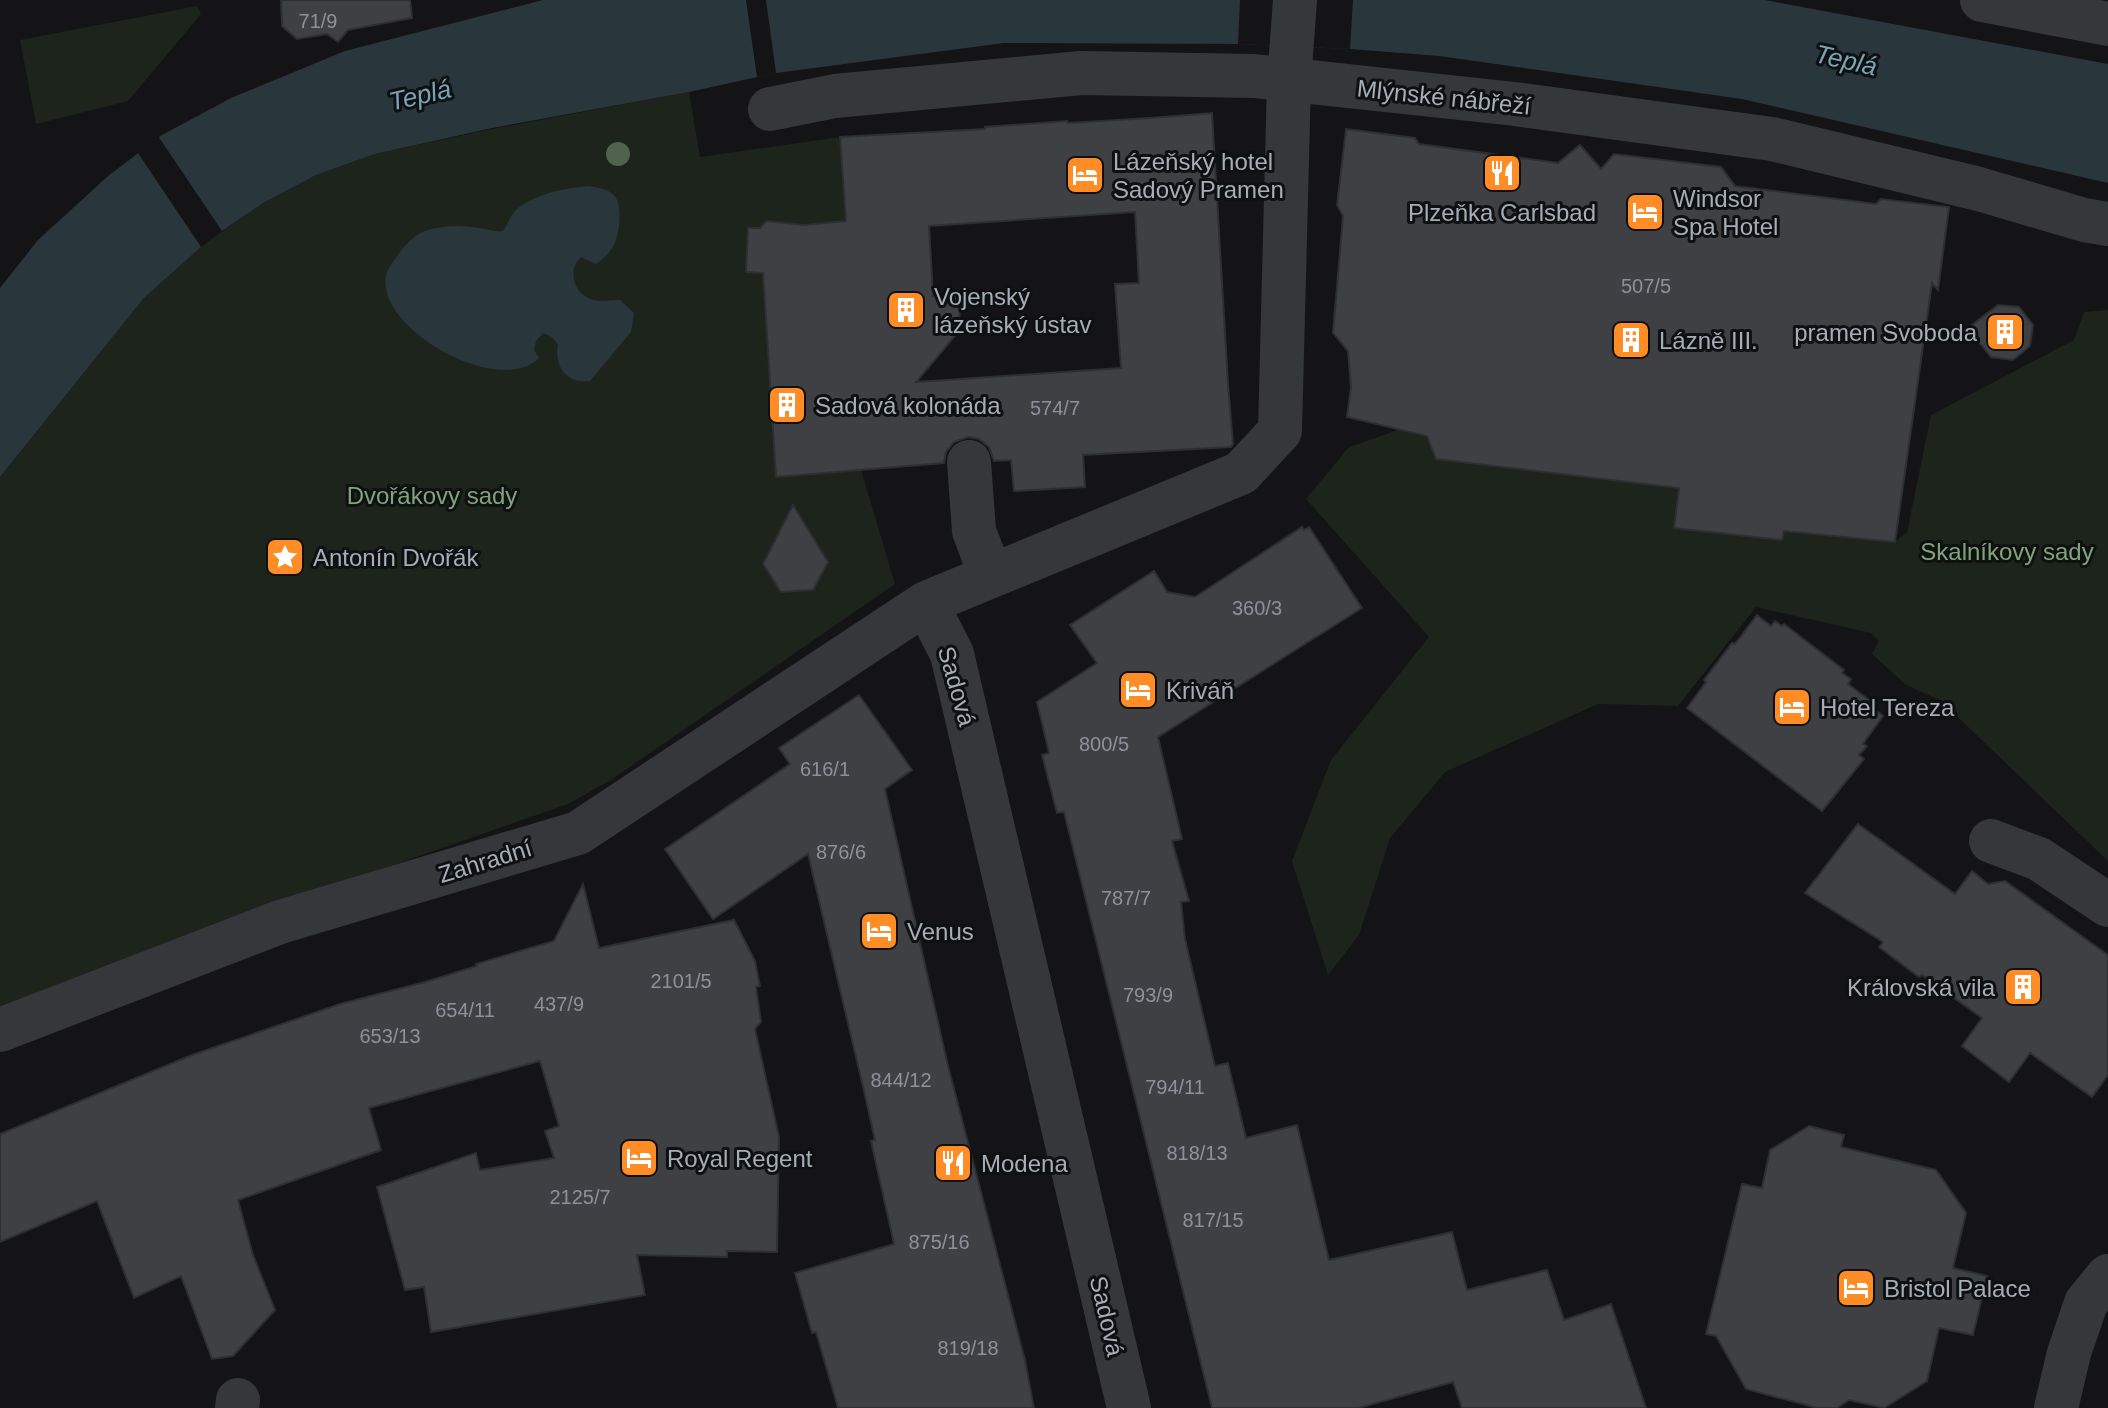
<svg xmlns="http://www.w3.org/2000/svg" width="2108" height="1408" viewBox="0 0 2108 1408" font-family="Helvetica,sans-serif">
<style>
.green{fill:#1c241c}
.water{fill:#29363b}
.pier{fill:#141416}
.building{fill:#3e4043;stroke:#2e2f32;stroke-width:2;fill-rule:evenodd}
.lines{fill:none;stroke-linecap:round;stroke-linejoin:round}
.minor{stroke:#35373b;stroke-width:44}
.tree{fill:#4f634d}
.labels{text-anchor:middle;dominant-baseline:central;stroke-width:6;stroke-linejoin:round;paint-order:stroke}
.number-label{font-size:20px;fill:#8b929a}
.street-label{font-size:24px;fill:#a5aeb7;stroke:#0f1011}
.poi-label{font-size:24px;fill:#a5aeb7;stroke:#0f1011;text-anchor:start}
.park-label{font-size:24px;fill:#80a47a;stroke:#0f1011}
.water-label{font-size:26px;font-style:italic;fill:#79a4b5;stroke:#0f1011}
</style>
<rect width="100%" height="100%" fill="#141416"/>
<path class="green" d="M 197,6 L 201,14 L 128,101 L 36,124 L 20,40 Z
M 689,92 L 700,157 L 840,137 L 861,470 L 895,584 L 611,780 L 568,804 L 305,896 L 0,1010 L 0,477 L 144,298 L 201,247 L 262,203 L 316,175 L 375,154 L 492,129 Z
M 2108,310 L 2108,861 L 1940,700 L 1906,685 L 1872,654 L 1879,641 L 1871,633 L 1756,607 L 1678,706 L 1598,704 L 1445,772 L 1390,838 L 1359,935 L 1328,975 L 1292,861 L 1331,760 L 1429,637 L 1306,499 L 1349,447 L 1421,422 L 1437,459 L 1679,488 L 1674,528 L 1784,531 L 1895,542 L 1907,532 L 1931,415 L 2074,340 L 2084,312 Z"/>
<path class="water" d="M 543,0 L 1765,0 L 2108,64 L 2108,183 L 1742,99 L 1439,56 L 1350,49 L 1238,44 L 1004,43 L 776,73 L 689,92 L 492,128 L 375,154 L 316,175 L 263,203 L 222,231 L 201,247 L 144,298 L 0,477 L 0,288 L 38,240 L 108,176 L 162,135 L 231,98 L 345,51 Z
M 588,186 C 618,190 621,198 619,226 C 617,243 610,255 596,264 L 581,257 C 567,270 573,294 593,300 C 601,302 611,300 620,300 L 634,313 L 631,332 L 590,381 C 566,384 554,366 558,344 L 552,337 L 543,333 L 536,341 L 534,350 L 539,358 C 500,398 376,329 386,276 C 388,268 393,261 398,255 C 404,246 414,235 425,231 C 442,225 462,225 479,228 C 488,229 494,232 503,231 C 508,224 510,216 516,210 C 533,194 566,188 588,186 Z"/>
<path class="pier" d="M 746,0 L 766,0 L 776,73 L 757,77 Z
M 1240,0 L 1353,0 L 1350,49 L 1238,44 Z
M 158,136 L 222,231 L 201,247 L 136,150 Z"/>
<path class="building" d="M 281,0 L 410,0 L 412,18 L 348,30 L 338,42 L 327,34 L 297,39 L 282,26 Z
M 1212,113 L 1228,384 L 1233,444 L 1231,447 L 1083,455 L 1085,487 L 1014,491 L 1011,460 L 994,461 L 989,447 L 979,439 L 968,437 L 954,442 L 946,452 L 944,463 L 776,477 L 763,273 L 746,272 L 748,228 L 760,228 L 766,221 L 804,225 L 846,221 L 840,137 L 985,129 L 985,127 L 1067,121 L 1068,123 L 1150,118 ZM 1135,212 L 1139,283 L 1115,284 L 1121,368 L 916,382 L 960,330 L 959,294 L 933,296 L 929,226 Z
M 1346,129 L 1415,138 L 1419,144 L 1558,163 L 1580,145 L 1601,169 L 1614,154 L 1721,167 L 1735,186 L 1876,204 L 1881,199 L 1949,207 L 1938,290 L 1932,283 L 1895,542 L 1784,531 L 1782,540 L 1674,528 L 1679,488 L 1436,459 L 1427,436 L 1347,417 L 1351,387 L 1348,351 L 1333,333 L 1343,216 L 1337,205 Z
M 1998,305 L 2019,307 L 2033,325 L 2030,346 L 2013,360 L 1991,357 L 1968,328 Z
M 793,505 L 828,562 L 813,590 L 781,592 L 763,564 Z
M 1302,527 L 1304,530 L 1309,527 L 1362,608 L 1158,737 L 1182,839 L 1172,841 L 1189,901 L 1181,902 L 1185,939 L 1215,1066 L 1228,1063 L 1246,1138 L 1297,1125 L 1329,1260 L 1452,1232 L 1467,1290 L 1547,1270 L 1564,1320 L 1611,1304 L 1646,1408 L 1462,1408 L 1453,1382 L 1358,1408 L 1212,1408 L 1064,812 L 1057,813 L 1042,755 L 1049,753 L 1037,702 L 1097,663 L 1070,625 L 1154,571 L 1167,592 L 1195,597 Z
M 1757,615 L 1771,626 L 1775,621 L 1782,626 L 1784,624 L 1844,670 L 1842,673 L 1851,679 L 1848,684 L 1873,703 L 1871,706 L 1883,716 L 1863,744 L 1867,746 L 1859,755 L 1864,759 L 1822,811 L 1687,708 L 1706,682 L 1704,680 L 1732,643 L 1735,644 Z
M 859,695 L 912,770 L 885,789 L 948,1066 L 1025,1360 L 1034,1408 L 838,1408 L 816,1332 L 812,1333 L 795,1273 L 894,1244 L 871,1141 L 875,1140 L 864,1091 L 808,854 L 713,919 L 665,849 L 790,764 L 779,748 Z
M 1858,824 L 1955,894 L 1972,871 L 1988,884 L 2005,881 L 2108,955 L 2108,1075 L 2092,1097 L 2030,1053 L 2009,1082 L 1962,1046 L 1982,1018 L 1922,975 L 1919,977 L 1879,947 L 1883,942 L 1805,893 Z
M 583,884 L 599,948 L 734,920 L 755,961 L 760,986 L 756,987 L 761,1022 L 755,1029 L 779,1137 L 777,1252 L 727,1251 L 727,1257 L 637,1255 L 645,1295 L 431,1332 L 424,1287 L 405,1290 L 377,1187 L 476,1153 L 480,1170 L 554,1158 L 545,1131 L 559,1126 L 540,1061 L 369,1108 L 381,1150 L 238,1200 L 253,1255 L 275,1310 L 233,1356 L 212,1359 L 181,1276 L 134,1298 L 97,1201 L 0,1242 L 0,1134 L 192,1055 L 340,1004 L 425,982 L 477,966 L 476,964 L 554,941 Z
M 1809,1126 L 1844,1135 L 1841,1147 L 1936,1170 L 1966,1213 L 1953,1268 L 1987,1276 L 1973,1335 L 1939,1328 L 1927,1381 L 1884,1408 L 1849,1400 L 1837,1408 L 1817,1408 L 1746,1389 L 1716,1336 L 1706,1334 L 1742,1184 L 1762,1188 L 1770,1150 Z"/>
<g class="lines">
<path class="minor" d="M 1982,0 L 2108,24
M 770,109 L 835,96 L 1081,73 L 1254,76 L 1515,104 L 1772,139 L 1979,189 L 2084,220 L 2108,224
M 969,462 L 974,531 L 991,576
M 926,603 L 952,654 L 1129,1408
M 1991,841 L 2039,859 L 2108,905
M 0,1030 L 280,922 L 578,833 L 926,603 L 1241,473 L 1280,431 L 1289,81 L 1295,0
M 237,1408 L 238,1400
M 2056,1408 L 2069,1353 L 2086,1303 L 2108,1276"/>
</g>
<circle class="tree" cx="618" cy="154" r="12"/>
<defs>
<symbol id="restaurant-square" viewBox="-11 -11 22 22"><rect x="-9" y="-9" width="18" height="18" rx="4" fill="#ff8c24" stroke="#0f1011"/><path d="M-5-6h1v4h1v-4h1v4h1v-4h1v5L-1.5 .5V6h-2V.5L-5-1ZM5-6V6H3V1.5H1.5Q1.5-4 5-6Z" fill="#fff"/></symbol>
<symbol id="hotel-square" viewBox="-11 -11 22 22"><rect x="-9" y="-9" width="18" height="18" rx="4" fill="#ff8c24" stroke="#0f1011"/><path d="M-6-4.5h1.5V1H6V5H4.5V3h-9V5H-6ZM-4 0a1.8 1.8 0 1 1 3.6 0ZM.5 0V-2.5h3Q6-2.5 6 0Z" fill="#fff"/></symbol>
<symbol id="building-square" viewBox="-11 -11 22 22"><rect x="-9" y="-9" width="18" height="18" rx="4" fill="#ff8c24" stroke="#0f1011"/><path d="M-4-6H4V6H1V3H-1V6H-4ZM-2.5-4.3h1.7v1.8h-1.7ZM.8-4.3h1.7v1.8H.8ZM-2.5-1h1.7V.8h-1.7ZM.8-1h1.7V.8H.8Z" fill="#fff"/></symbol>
<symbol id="sight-square" viewBox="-11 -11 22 22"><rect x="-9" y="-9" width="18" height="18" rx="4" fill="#ff8c24" stroke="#0f1011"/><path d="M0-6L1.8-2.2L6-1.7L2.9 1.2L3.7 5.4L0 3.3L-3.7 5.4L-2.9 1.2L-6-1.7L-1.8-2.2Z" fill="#fff"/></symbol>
</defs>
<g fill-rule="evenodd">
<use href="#restaurant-square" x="1480" y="151" width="44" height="44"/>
<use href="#hotel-square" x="1063" y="153" width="44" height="44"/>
<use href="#hotel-square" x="1623" y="190" width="44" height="44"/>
<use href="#building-square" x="884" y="288" width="44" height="44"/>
<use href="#building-square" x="1983" y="310" width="44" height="44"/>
<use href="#building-square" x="1609" y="318" width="44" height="44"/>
<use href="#building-square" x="765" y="383" width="44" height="44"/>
<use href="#sight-square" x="263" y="535" width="44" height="44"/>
<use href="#hotel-square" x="1116" y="668" width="44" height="44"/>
<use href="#hotel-square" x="1770" y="685" width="44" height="44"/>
<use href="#hotel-square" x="857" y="909" width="44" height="44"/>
<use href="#building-square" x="2001" y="965" width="44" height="44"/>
<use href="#hotel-square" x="617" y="1136" width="44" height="44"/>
<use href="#restaurant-square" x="931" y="1141" width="44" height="44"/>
<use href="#hotel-square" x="1834" y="1266" width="44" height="44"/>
</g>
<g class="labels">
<g class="number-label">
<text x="318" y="21">71/9</text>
<text x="1646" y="286">507/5</text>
<text x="1055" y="408">574/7</text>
<text x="1257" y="608">360/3</text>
<text x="1104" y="744">800/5</text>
<text x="825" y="769">616/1</text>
<text x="841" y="852">876/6</text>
<text x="1126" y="898">787/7</text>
<text x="681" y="981">2101/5</text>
<text x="1148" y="995">793/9</text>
<text x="559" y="1004">437/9</text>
<text x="465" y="1010">654/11</text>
<text x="390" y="1036">653/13</text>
<text x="901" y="1080">844/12</text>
<text x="1175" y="1087">794/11</text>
<text x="1197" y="1153">818/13</text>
<text x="580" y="1197">2125/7</text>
<text x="1213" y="1220">817/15</text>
<text x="939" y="1242">875/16</text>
<text x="968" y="1348">819/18</text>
</g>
<g class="street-label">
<text transform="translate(1444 97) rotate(6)">Mlýnské nábřeží</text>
<text transform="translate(957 686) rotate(74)">Sadová</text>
<text transform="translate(485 861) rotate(-17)">Zahradní</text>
<text transform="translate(1107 1316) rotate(77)">Sadová</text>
</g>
<g class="poi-label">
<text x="1113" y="161">Lázeňský hotel<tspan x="1113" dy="28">Sadový Pramen</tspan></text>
<text x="1673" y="198">Windsor<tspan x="1673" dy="28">Spa Hotel</tspan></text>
<text x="1502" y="212" text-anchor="middle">Plzeňka Carlsbad</text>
<text x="934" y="296">Vojenský<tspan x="934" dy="28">lázeňský ústav</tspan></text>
<text x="1977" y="332" text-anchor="end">pramen Svoboda</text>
<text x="1659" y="340">Lázně III.</text>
<text x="815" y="405">Sadová kolonáda</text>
<text x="313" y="557">Antonín Dvořák</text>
<text x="1166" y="690">Kriváň</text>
<text x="1820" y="707">Hotel Tereza</text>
<text x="907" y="931">Venus</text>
<text x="1995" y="987" text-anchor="end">Královská vila</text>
<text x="667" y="1158">Royal Regent</text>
<text x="981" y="1163">Modena</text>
<text x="1884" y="1288">Bristol Palace</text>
</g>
<g class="park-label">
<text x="432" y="495">Dvořákovy sady</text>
<text x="2007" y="551">Skalníkovy sady</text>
</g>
<g class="water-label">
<text transform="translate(1846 60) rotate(13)">Teplá</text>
<text transform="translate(420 95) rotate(-13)">Teplá</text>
</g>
</g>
</svg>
